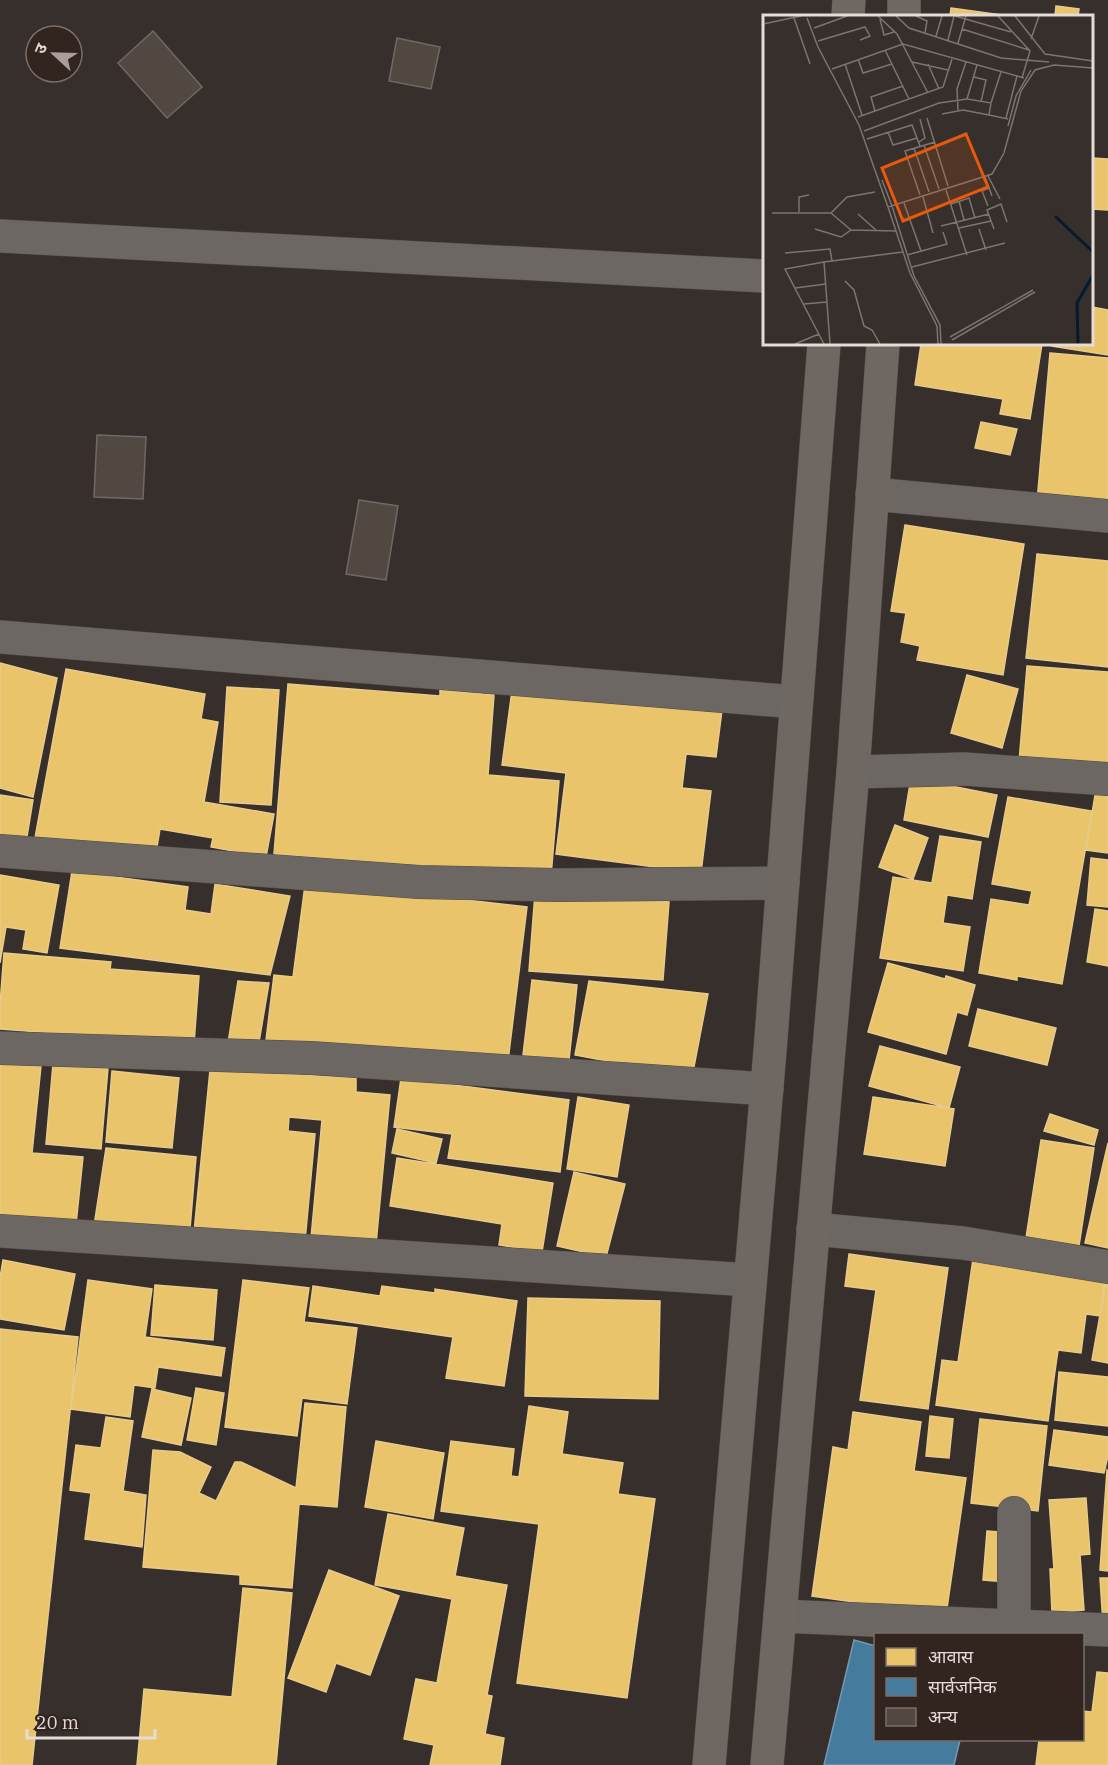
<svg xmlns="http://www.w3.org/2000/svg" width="1108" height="1765" viewBox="0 0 1108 1765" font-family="'IBM Plex Serif','Noto Sans Devanagari',serif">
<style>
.homes{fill:#e9c46a;stroke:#e8cb8b;stroke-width:1.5}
.public{fill:#457b9d;stroke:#7598af;stroke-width:1.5}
.building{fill:#524842;stroke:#6f6865;stroke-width:1.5}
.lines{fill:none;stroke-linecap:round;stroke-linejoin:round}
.minor-casing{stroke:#524c48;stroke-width:34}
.major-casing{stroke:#524c48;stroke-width:34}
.minor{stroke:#6d6763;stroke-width:33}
.major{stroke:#6e6762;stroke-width:33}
.inset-river{fill:none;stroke:#051a31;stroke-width:3}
.inset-road{fill:none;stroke:#7d7471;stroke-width:1.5}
.view{fill:#e8590c;fill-opacity:0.15;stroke:#e8590c;stroke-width:3}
.inset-edge{fill:none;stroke:#e5dcd8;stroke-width:3}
</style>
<rect width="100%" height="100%" fill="#372f2c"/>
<path class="homes" d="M 1056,6 L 1079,9 L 1078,16 L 1055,16 Z
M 951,8 L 1009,16 L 950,16 Z
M 1092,158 L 1108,159 L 1108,210 L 1092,209 Z
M 1092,307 L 1108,310 L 1108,355 L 1052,346 L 1052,344 L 1092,344 Z
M 921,344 L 1042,344 L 1030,419 L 1000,414 L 1003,399 L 915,385 Z
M 1050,353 L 1108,358 L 1108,508 L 1037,502 Z
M 981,422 L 1017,429 L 1010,455 L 975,448 Z
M 905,525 L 1024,544 L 1003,675 L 917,660 L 920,646 L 901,642 L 906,613 L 891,611 Z
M 1037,554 L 1108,561 L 1108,667 L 1026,658 Z
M 0,663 L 57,678 L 33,797 L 0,788 Z
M 1027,666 L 1108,672 L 1108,768 L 1019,762 Z
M 66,669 L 205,694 L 201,719 L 218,722 L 204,802 L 274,814 L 266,857 L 211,847 L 213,838 L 160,829 L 155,859 L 35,838 Z
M 967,675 L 1018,689 L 1002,748 L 951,733 Z
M 513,683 L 722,710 L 716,757 L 686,754 L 682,788 L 711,791 L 701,873 L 556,854 L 566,773 L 502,765 Z
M 288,684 L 440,696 L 440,690 L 494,695 L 488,775 L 559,781 L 551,876 L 274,854 Z
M 227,687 L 279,690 L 271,805 L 220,802 Z
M 911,778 L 997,795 L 988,837 L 904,820 Z
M 1096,789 L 1108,791 L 1108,853 L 1086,850 Z
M 0,795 L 33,800 L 26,843 L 0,839 Z
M 1008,797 L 1092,811 L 1062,984 L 1017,976 L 1017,980 L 979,973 L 991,899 L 1029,905 L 1032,891 L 992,884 Z
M 895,825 L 928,838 L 913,879 L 879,867 Z
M 940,836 L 981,842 L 972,899 L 947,895 L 943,923 L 970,927 L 963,971 L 880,958 L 893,877 L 932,883 Z
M 1091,858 L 1108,860 L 1108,907 L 1087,905 Z
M 72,871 L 188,887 L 185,910 L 211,914 L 215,884 L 290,896 L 270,975 L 60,948 Z
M 0,875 L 59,885 L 47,953 L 23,949 L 26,930 L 6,927 L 0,963 Z
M 305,885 L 361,888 L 527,907 L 507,1069 L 266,1040 L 274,975 L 293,977 Z
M 535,893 L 669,902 L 663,980 L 529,971 Z
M 1095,909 L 1108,911 L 1108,966 L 1087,962 Z
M 4,953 L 111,962 L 110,969 L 199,976 L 194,1044 L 0,1029 L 0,1004 Z
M 888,963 L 945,979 L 946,976 L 975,985 L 967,1015 L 957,1012 L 946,1054 L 868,1032 Z
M 532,980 L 577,985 L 569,1060 L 523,1055 Z
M 238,981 L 269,983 L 258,1048 L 228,1043 Z
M 589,981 L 708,994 L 692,1077 L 575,1055 Z
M 978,1009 L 1056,1028 L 1047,1065 L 969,1046 Z
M 880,1046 L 960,1067 L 949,1108 L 869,1086 Z
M 0,1062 L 41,1066 L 32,1153 L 83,1157 L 75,1234 L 0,1227 Z
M 53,1064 L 108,1068 L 101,1149 L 46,1144 Z
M 210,1070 L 356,1078 L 356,1092 L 390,1095 L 376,1244 L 311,1238 L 322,1120 L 289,1117 L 288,1131 L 315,1134 L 305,1241 L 194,1232 Z
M 112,1071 L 179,1078 L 172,1148 L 106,1142 Z
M 401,1078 L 569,1100 L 560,1172 L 448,1158 L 452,1134 L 394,1127 Z
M 578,1097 L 629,1105 L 617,1177 L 567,1169 Z
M 873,1097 L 954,1109 L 945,1166 L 864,1154 Z
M 1050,1114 L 1098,1130 L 1094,1145 L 1044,1131 Z
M 397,1129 L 442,1139 L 436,1163 L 392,1153 Z
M 1041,1140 L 1094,1148 L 1079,1246 L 1026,1238 Z
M 1108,1143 L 1108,1248 L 1085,1243 Z
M 106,1148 L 196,1157 L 189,1241 L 94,1226 Z
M 397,1158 L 553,1183 L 542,1252 L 499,1245 L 502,1224 L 390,1206 Z
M 574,1172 L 625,1184 L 606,1257 L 557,1246 Z
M 849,1254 L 948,1268 L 928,1409 L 860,1400 L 876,1290 L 845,1286 Z
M 973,1259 L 1105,1278 L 1100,1316 L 1086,1314 L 1081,1353 L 1058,1350 L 1048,1421 L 936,1405 L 942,1360 L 958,1362 Z
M 3,1260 L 75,1274 L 64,1330 L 0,1319 L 0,1278 Z
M 88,1280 L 152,1289 L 145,1337 L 225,1348 L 221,1376 L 158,1367 L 155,1388 L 134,1385 L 130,1417 L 71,1409 Z
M 243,1280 L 309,1288 L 304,1322 L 357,1328 L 347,1404 L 302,1398 L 297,1436 L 225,1427 Z
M 1106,1281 L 1108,1282 L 1108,1363 L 1092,1360 Z
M 155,1285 L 217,1290 L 213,1340 L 151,1335 Z
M 313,1286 L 380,1296 L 382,1286 L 435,1293 L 435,1289 L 517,1301 L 504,1386 L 446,1378 L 453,1337 L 309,1316 Z
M 528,1298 L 660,1301 L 658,1399 L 525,1396 Z
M 0,1329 L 78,1337 L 32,1765 L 0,1765 Z
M 1059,1372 L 1108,1377 L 1108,1426 L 1055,1420 Z
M 196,1388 L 224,1393 L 216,1445 L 187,1440 Z
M 152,1389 L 191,1398 L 181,1445 L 142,1437 Z
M 305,1403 L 346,1407 L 337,1507 L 299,1504 L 292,1588 L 240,1584 L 240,1575 L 143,1567 L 153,1450 L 180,1452 L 211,1467 L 199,1493 L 216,1501 L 235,1462 L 241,1462 L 296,1488 Z
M 529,1406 L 568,1412 L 562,1454 L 623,1463 L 618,1494 L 655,1499 L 627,1698 L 517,1683 L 539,1524 L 441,1511 L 451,1441 L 514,1449 L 511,1476 L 519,1477 Z
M 853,1412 L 921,1422 L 914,1471 L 966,1478 L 946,1615 L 812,1596 L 833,1447 L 848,1450 Z
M 930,1416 L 953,1419 L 949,1458 L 926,1456 Z
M 106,1417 L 133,1421 L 123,1491 L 146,1495 L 142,1547 L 85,1539 L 91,1493 L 70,1490 L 76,1445 L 101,1448 Z
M 980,1419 L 1047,1426 L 1038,1511 L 971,1503 Z
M 1054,1430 L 1108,1437 L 1108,1456 L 1104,1473 L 1049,1465 Z
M 376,1441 L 444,1453 L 433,1519 L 365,1507 Z
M 1107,1470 L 1108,1471 L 1108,1571 L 1100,1570 Z
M 1086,1498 L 1090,1554 L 1080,1555 L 1084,1610 L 1052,1613 L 1050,1569 L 1054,1569 L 1049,1500 Z
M 388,1514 L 464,1528 L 455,1576 L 507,1585 L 487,1695 L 492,1696 L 485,1734 L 504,1738 L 500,1765 L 430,1765 L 434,1745 L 404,1739 L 416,1679 L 437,1683 L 452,1599 L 375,1585 Z
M 987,1531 L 1011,1533 L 1007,1582 L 983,1580 Z
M 329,1570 L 399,1596 L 370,1675 L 336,1663 L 326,1692 L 288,1678 Z
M 1100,1578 L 1108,1578 L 1108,1624 L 1103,1624 Z
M 243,1588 L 292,1593 L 276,1765 L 137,1765 L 144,1689 L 232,1697 Z
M 1097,1672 L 1108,1673 L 1108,1765 L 1036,1765 L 1039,1740 L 1082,1740 L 1082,1711 L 1092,1712 Z"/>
<path class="public" d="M 854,1640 L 876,1646 L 876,1740 L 960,1740 L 954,1765 L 824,1765 Z"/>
<path class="building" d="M 153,31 L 202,87 L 167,118 L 118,63 Z
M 397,38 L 440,47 L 431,89 L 389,81 Z
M 97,435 L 146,437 L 143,499 L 94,497 Z
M 359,500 L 398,506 L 386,580 L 346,574 Z"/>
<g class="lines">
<defs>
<path id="minor" d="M 0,236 L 764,276
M 872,494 L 1108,516
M 0,637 L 796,702
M 853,772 L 964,769 L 1108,779
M 0,851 L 419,882 L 556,885 L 783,883
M 0,1048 L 311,1058 L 767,1089
M 813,1229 L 963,1243 L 1108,1267
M 0,1231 L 750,1280
M 780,1616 L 1108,1630
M 1014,1626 L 1014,1513"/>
<path id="major" d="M 848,16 L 849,0
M 904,16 L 904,0
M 709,1765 L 770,1051 L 824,344
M 767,1765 L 853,772 L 883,344"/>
</defs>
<use href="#minor" class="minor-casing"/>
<use href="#major" class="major-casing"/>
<use href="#minor" class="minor"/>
<use href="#major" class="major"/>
</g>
<g transform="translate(763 15)">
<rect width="330" height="330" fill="#372f2c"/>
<path class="inset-river" d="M 292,201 L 330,237M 315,329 L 314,288 L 330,260"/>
<path class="inset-road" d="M 115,1 L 134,19 L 165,78M 133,1 L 146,13 L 238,43 L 286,47M 153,1 L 164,6 L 162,18M 192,1 L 248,17M 235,1 L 267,36 L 259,63M 252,1 L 282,39 L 330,46M 31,3 L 47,49M 44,3 L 55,32 L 96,110 L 125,192 L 229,159 L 241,138 L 258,76 L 272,55 L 291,50 L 330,53M 117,4 L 121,20 L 131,17M 0,9 L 38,1M 51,13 L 84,1M 199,14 L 266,35M 173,21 L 179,1M 268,24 L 276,1M 185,25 L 191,1M 55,26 L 102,12 L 107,21 L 97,25M 195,28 L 203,1M 122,35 L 146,84M 95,44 L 100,58 L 129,49M 149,47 L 185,55M 82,49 L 99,100M 165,49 L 176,74M 214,50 L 204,84 L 228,88 L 238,57M 69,54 L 140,29 L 261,63M 211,62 L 223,65 L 218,87M 228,88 L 226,100 L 245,104M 195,95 L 194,74 L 203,47M 112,96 L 108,82 L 140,71M 179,99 L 200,95 L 226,100M 95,102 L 180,72 L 189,44M 164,103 L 185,171M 243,103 L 254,61M 245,111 L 253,81 L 268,55M 101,116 L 176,88 L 204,84M 125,117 L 130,130 L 154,123M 104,124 L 149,110 L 157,131M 156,127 L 162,123 L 157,104M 161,130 L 176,174M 151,133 L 166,177M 225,161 L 237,184M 222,162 L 229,181M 119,165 L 129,191M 183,175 L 204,240M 157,180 L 142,136 L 172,127M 160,182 L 170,218M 196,186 L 201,205M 141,188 L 158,236M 188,189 L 206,183 L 212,203M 129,191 L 151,261 L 177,310 L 178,329M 225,191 L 219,176 L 226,173M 125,192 L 147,258 L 174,311 L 175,329M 36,197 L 36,182 L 46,180M 9,198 L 68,198 L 84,182 L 112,177M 68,198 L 88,215M 95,199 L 113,215M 178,211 L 226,199M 196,213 L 228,206M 52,214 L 78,222 L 88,215 L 133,216M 216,214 L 223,235M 231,214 L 224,195 L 238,189 L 244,207M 22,238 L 67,234 L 69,246M 144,240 L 184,229 L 180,217M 61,247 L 22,254 L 61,329M 149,252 L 242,228M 82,266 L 91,275 L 101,311 L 109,315 L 117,329M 32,273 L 63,269M 41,289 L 64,287M 187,322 L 270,275M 189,325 L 272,277M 32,329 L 56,319M 67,329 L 61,247 L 140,237"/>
<path class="view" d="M 203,119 L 225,172 L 140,206 L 119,153 Z"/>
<rect width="330" height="330" class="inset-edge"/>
</g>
<rect x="874" y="1633" width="210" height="108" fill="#32241e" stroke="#7a6e68" stroke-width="1.5"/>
<rect x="886" y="1648" width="30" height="18" fill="#e9c46a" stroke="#7a6e68" stroke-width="1.5"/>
<text x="928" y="1663" font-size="18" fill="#e5dcd8">आवास</text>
<rect x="886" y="1678" width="30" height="18" fill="#457b9d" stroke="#7a6e68" stroke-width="1.5"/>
<text x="928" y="1693" font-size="18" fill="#e5dcd8">सार्वजनिक</text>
<rect x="886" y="1708" width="30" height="18" fill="#524842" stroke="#7a6e68" stroke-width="1.5"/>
<text x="928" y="1723" font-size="18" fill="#e5dcd8">अन्य</text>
<g transform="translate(54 54) rotate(292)"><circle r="28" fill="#32241e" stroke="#7a6e68" stroke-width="1.5"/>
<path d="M0-4.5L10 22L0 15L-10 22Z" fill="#a89f9c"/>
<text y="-9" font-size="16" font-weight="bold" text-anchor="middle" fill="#e5dcd8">उ</text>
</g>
<path d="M27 1729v9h128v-9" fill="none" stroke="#e5dcd8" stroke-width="3"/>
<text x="36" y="1729" font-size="18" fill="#e5dcd8" stroke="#32241e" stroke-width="4.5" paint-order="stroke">20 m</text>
</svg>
